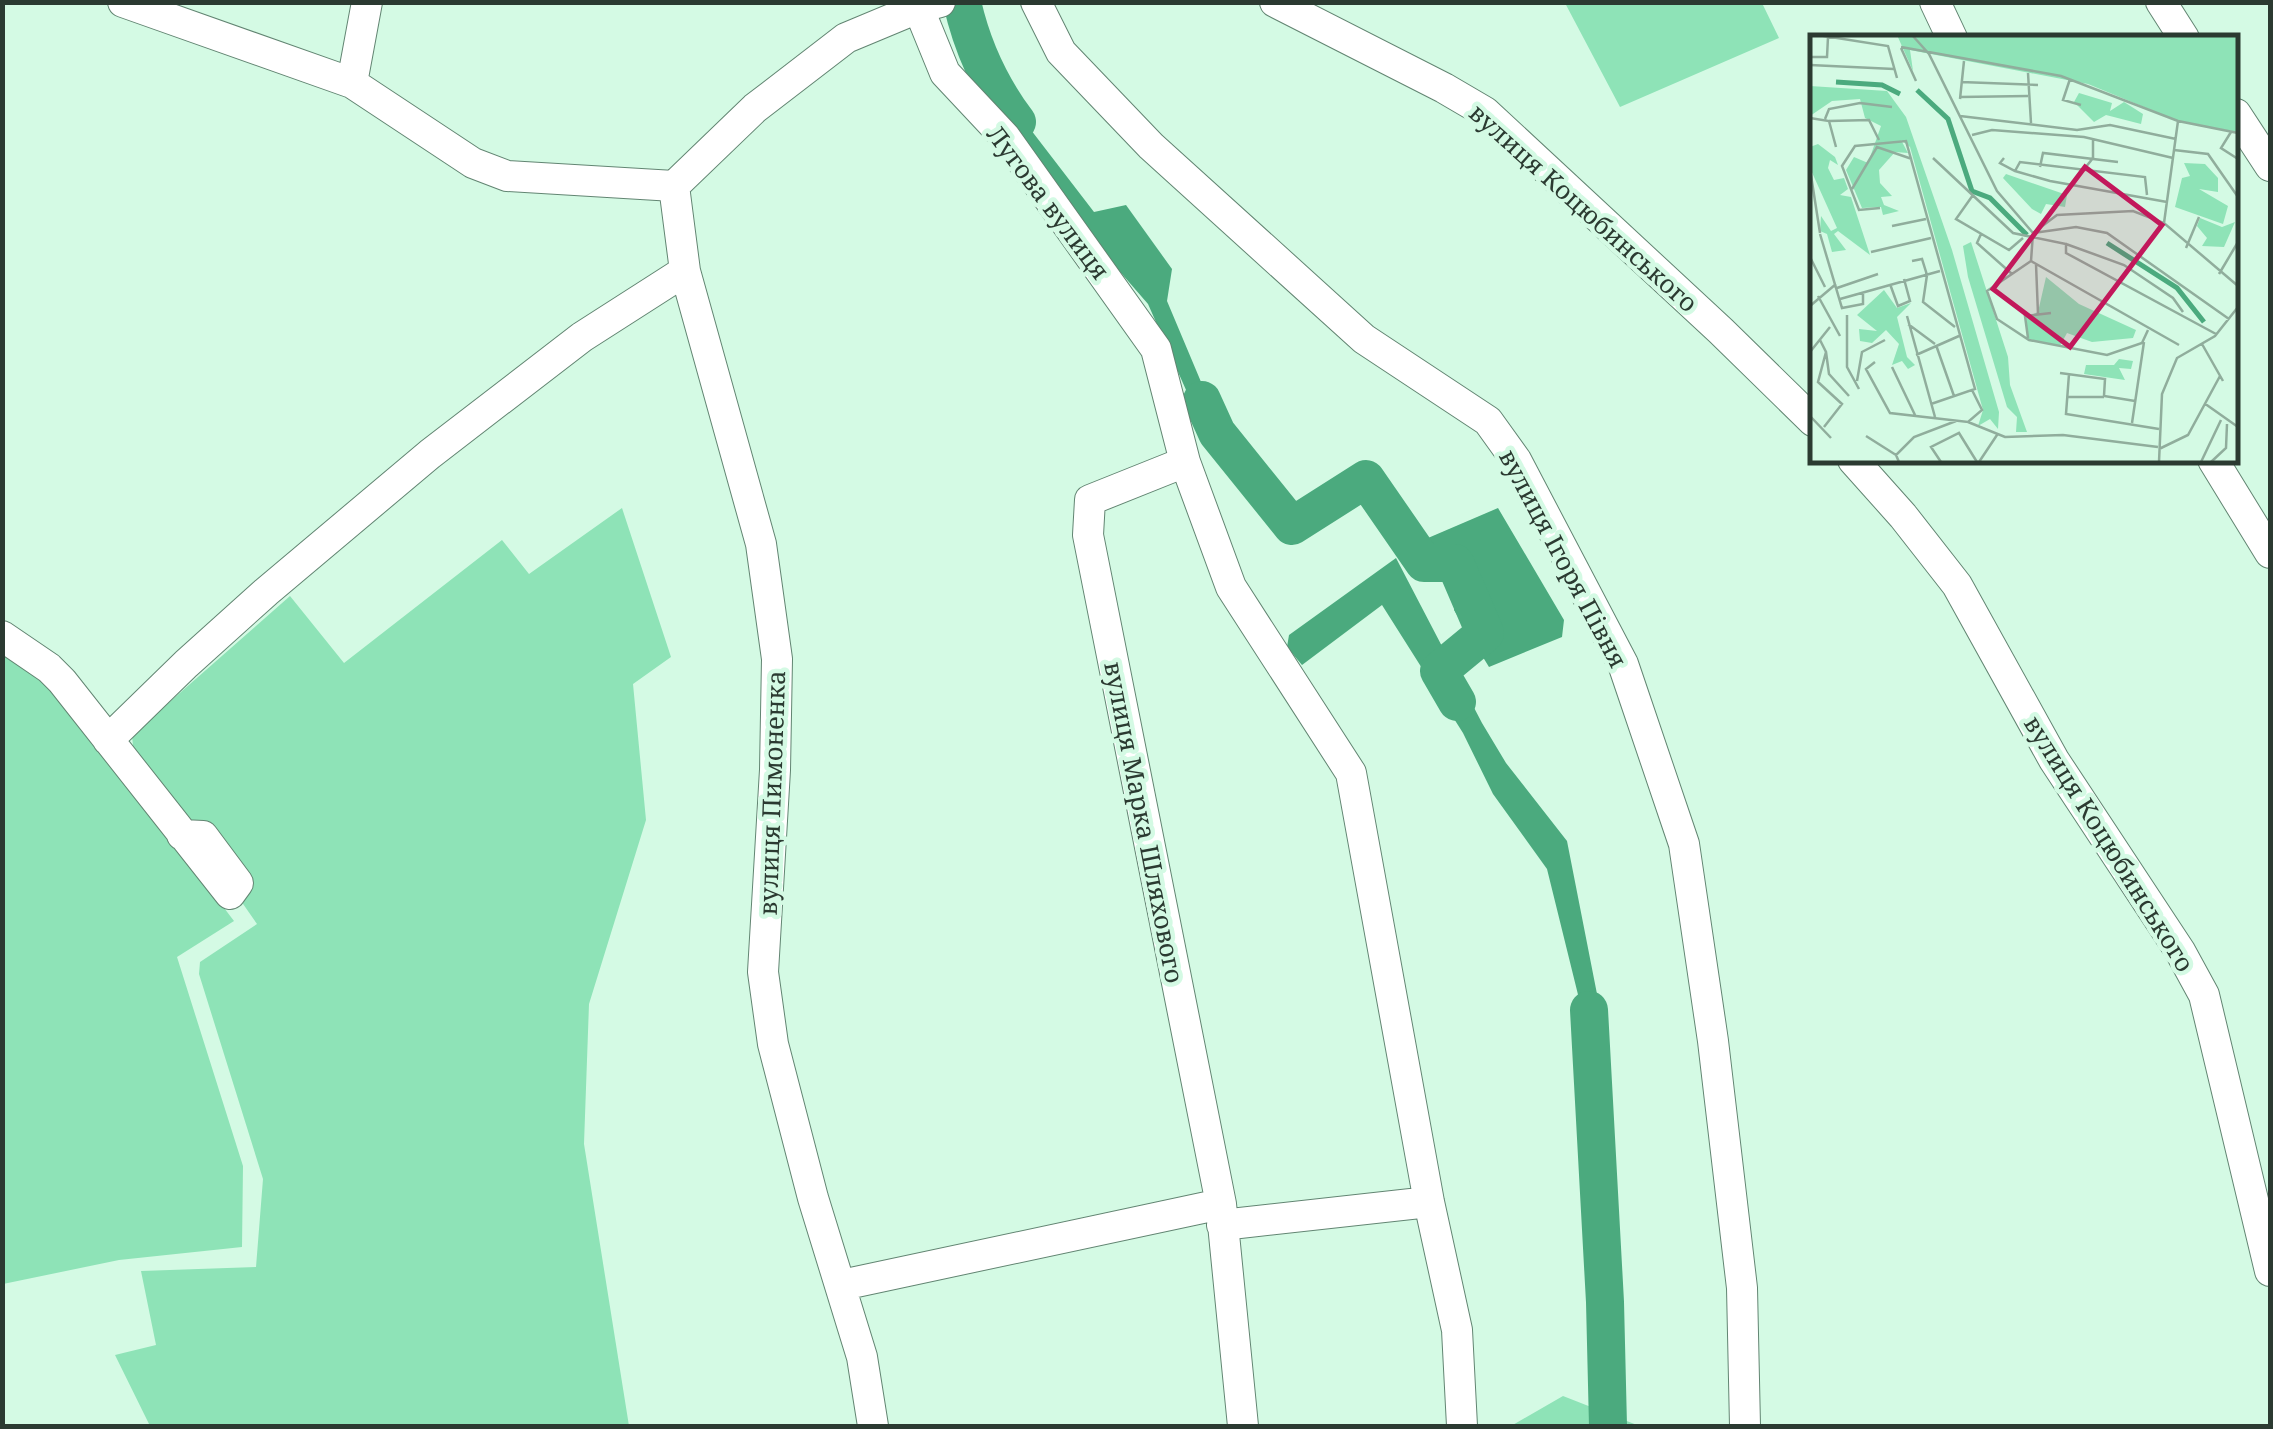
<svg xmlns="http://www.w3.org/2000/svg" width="2273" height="1429" viewBox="0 0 2273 1429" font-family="'Noto Serif',serif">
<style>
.green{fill:#8ee3b7}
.water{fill:#4baa7e}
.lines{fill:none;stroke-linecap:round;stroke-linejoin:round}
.river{stroke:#4baa7e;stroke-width:38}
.minor-casing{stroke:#628572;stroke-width:32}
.minor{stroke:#fff;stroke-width:30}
.labels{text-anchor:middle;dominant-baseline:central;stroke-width:9;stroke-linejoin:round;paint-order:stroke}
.street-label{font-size:25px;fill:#2b3a31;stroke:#d4fae4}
.inset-river{fill:none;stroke:#4baa7e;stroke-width:5}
.inset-road{fill:none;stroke:#90ad9c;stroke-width:2.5}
.view{fill:#c2185b;fill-opacity:0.15;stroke:#c2185b;stroke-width:5}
.inset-edge{fill:none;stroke:#2b3a31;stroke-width:5}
</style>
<rect width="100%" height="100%" fill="#d4fae4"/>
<path class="green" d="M 1565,3 L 1762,3 L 1779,38 L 1620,107 Z
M 622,508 L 671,657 L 633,684 L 646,820 L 589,1004 L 584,1144 L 629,1426 L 150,1426 L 115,1355 L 156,1345 L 141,1271 L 256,1267 L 263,1179 L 199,974 L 200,962 L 257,924 L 133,746 L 132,735 L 290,596 L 344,663 L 502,540 L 529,574 Z
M 2,648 L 50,679 L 234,921 L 177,957 L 243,1166 L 242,1247 L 119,1260 L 3,1284 Z
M 1563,1396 L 1637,1425 L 1638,1426 L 1511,1426 Z"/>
<path class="water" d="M 973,68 L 994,82 L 1094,212 L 1126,205 L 1172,269 L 1167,301 L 1204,389 L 1225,409 L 1239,440 L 1213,451 L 1148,304 L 1102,251 Z
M 1498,508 L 1564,620 L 1562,637 L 1489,667 L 1454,610 L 1457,591 L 1437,559 L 1423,551 L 1428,538 Z
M 1396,558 L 1482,723 L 1506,763 L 1567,841 L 1607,1045 L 1591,1062 L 1585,1023 L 1547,869 L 1493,794 L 1463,733 L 1382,605 L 1302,665 L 1287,647 L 1289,635 Z"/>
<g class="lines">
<path class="river" d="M 962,2 C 972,47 990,86 1017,122
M 1202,400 L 1217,433 L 1292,526 L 1366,479 L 1424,563 L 1455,563 L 1485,633 L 1439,671 L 1457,702
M 1589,1010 L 1605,1302 L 1608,1426"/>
<defs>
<path id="minor" d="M 123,2 L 352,83 L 473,163 L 507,176 L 674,186
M 916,2 L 945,73 L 1005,137 L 1156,349 L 1185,462 L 1090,500 L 1088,535 L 1221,1204 L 1243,1426
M 1036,2 L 1061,52 L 1151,146 L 1364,339 L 1488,421 L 1516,460 L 1623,664 L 1684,844 L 1713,1041 L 1742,1288 L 1745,1426
M 1275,2 L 1444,88 L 1485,112 L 1721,331 L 1813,421
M 1935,2 L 1952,38
M 2161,2 L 2184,38
M 352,83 L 367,2
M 2236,114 L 2270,166
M 674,186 L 685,271 L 761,544 L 777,659 L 775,770 L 763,972 L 773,1044 L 813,1198 L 862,1357 L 873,1426
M 674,186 L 755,108 L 846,38 L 918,8 L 940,2
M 1853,460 L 1903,516 L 1957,585 L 2054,760 L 2180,951 L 2204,995 L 2270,1271
M 2213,460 L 2270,553
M 1185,462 L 1231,587 L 1351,773 L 1429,1202 L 1457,1330 L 1462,1426
M 2,636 L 49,668 L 62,681 L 230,894 L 238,883 L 203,836 L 182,835
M 108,740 L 186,664 L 266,592 L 430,454 L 582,337 L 685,271
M 1222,1225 L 1429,1202
M 842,1285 L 1221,1204"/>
</defs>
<use href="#minor" class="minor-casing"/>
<use href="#minor" class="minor"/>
</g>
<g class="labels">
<g class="street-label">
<text transform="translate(1049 202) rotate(53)">Лугова вулиця</text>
<text transform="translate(1584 207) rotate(42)">вулиця Коцюбинського</text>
<text transform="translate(1564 558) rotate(62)">вулиця Ігоря Півня</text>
<text transform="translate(771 793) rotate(-88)">вулиця Пимоненка</text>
<text transform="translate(1145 822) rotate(79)">вулиця Марка Шляхового</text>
<text transform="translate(2110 843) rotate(58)">вулиця Коцюбинського</text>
</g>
</g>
<g transform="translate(1810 35)">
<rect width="428" height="428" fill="#d4fae4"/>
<path d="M 87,0 L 427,0 L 427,97 L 368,86 L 278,49 L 100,15 L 103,36 ZM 0,51 L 77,56 L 96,82 L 142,215 L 189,377 L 188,394 L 180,384 L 168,391 L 173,375 L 100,112 L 91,105 L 98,118 L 85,117 L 69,135 L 70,148 L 82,161 L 71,162 L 74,170 L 89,176 L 73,180 L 71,172 L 52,173 L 36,135 L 44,122 L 58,128 L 71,91 L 55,83 L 50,64 L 22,66 L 0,81 ZM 269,58 L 302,68 L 300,76 L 314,67 L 333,79 L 331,89 L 296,80 L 284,87 L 264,67 ZM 8,109 L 25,122 L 28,130 L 20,125 L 18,133 L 24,145 L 34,143 L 38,154 L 30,160 L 41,162 L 60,220 L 28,196 L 24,199 L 36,215 L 22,217 L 17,199 L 10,196 L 11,181 L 21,196 L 27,193 L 0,133 L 0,112 ZM 374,128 L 395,129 L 408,143 L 408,157 L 389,154 L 418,171 L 413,189 L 365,172 L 372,143 L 380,141 ZM 196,139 L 257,160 L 255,172 L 236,169 L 231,179 L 222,174 L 193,143 ZM 390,183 L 412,192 L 425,187 L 414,212 L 392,211 L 397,203 L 387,191 ZM 161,207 L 198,322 L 200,350 L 217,397 L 206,397 L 207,382 L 197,372 L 158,242 L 153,211 ZM 236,242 L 269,269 L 326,295 L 323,303 L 282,307 L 257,298 L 250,311 L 218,304 L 216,282 L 228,277 ZM 74,255 L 87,273 L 101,268 L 87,282 L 97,322 L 105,330 L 98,334 L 92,326 L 82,330 L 89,309 L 76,295 L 62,308 L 50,306 L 49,294 L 67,296 L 47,280 ZM 309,324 L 323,326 L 321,334 L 309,333 L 315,345 L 274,339 L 276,330 L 304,330 Z" fill="#8ee3b7"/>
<path class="inset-river" d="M 26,47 L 72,50 L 90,59M 107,55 L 138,84 L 162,156 L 180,163 L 217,200M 297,208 L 367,253 L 394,287"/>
<path class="inset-road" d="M 8,0 L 78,11 L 87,43M 102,0 L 119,19 L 187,156 L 223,198M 91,12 L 251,41 L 368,86 L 428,98M 91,13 L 106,46M 0,22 L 17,22 L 18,2M 0,30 L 84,34M 218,38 L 221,88M 260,44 L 253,65 L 271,70M 151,47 L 228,50M 150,62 L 218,61M 150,64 L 154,26M 150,81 L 267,95 L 300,90 L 366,104M 0,83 L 19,86 L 26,112M 15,84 L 19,74 L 50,68 L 82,72M 19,86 L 59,85 L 69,105M 421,97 L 411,113 L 428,124M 162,100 L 182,95 L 274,102 L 363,123M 364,115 L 398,119 L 428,162M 123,123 L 203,198 L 256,209 L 256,218 L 406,299M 194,123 L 190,128 L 205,136 L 240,146 L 357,167M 230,132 L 233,118 L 308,127M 0,134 L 10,198M 205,136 L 210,127 L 335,142 L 337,160M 271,138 L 283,123 L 283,105M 42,154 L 67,112 L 102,124M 163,160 L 146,184 L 199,215 L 213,203M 70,173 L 49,175 L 32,131 L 45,111 L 96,106 L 165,354 L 121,369M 354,188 L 368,86M 82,191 L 116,184M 223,198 L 266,192 L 297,198 L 419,284M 10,199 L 32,273 L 53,269 L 53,258M 171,199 L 167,208 L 202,239M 256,209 L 314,230 L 363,263 L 373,277M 376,213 L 389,182M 61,217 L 121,203M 0,222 L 15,252M 102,226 L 112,224 L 117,240 L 113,267 L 145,292M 221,226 L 223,198 L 247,180 L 323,176 L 354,188 L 428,251M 221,226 L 177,256 L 187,284 L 219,305 L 297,320 L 332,308 L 338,295M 221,226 L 369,310M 226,229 L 228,279M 409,239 L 428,207M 80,249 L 88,271 L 100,266 L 94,244M 27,253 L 68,239M 8,261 L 30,301M 30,264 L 130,236M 0,271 L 26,249M 37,280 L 37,332 L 49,354M 97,281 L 125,382M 98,289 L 125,309M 218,303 L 215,281 L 241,278M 10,305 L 16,317 L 8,347 L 32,369 L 14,392M 392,309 L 413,346M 126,310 L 144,361M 0,317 L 20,292M 16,317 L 19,339 L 39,361M 106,320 L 149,301M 65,327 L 56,334 L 80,378 L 158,387 L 172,375 L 162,355M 82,332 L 105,380M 250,338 L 295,344 L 294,361 L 325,366M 259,339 L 256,379 L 349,394M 47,346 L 52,317 L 75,305M 257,362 L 294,362M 394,368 L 428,392M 0,381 L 21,403M 158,387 L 195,402 L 253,400 L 348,412M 322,388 L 334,307M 56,401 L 86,420M 349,414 L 378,400 L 410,341M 89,427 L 86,420 L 104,402 L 146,386M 131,427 L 121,412 L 149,398 L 167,427M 169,427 L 187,400M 349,427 L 352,359 L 367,323 L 405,301 L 428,272M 391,427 L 411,385M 401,427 L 416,413 L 417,389"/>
<path class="view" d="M 275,132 L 352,190 L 260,312 L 183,254 Z"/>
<rect width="428" height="428" class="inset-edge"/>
</g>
<rect width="2273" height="1429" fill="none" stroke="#2b3a31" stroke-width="10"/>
</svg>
